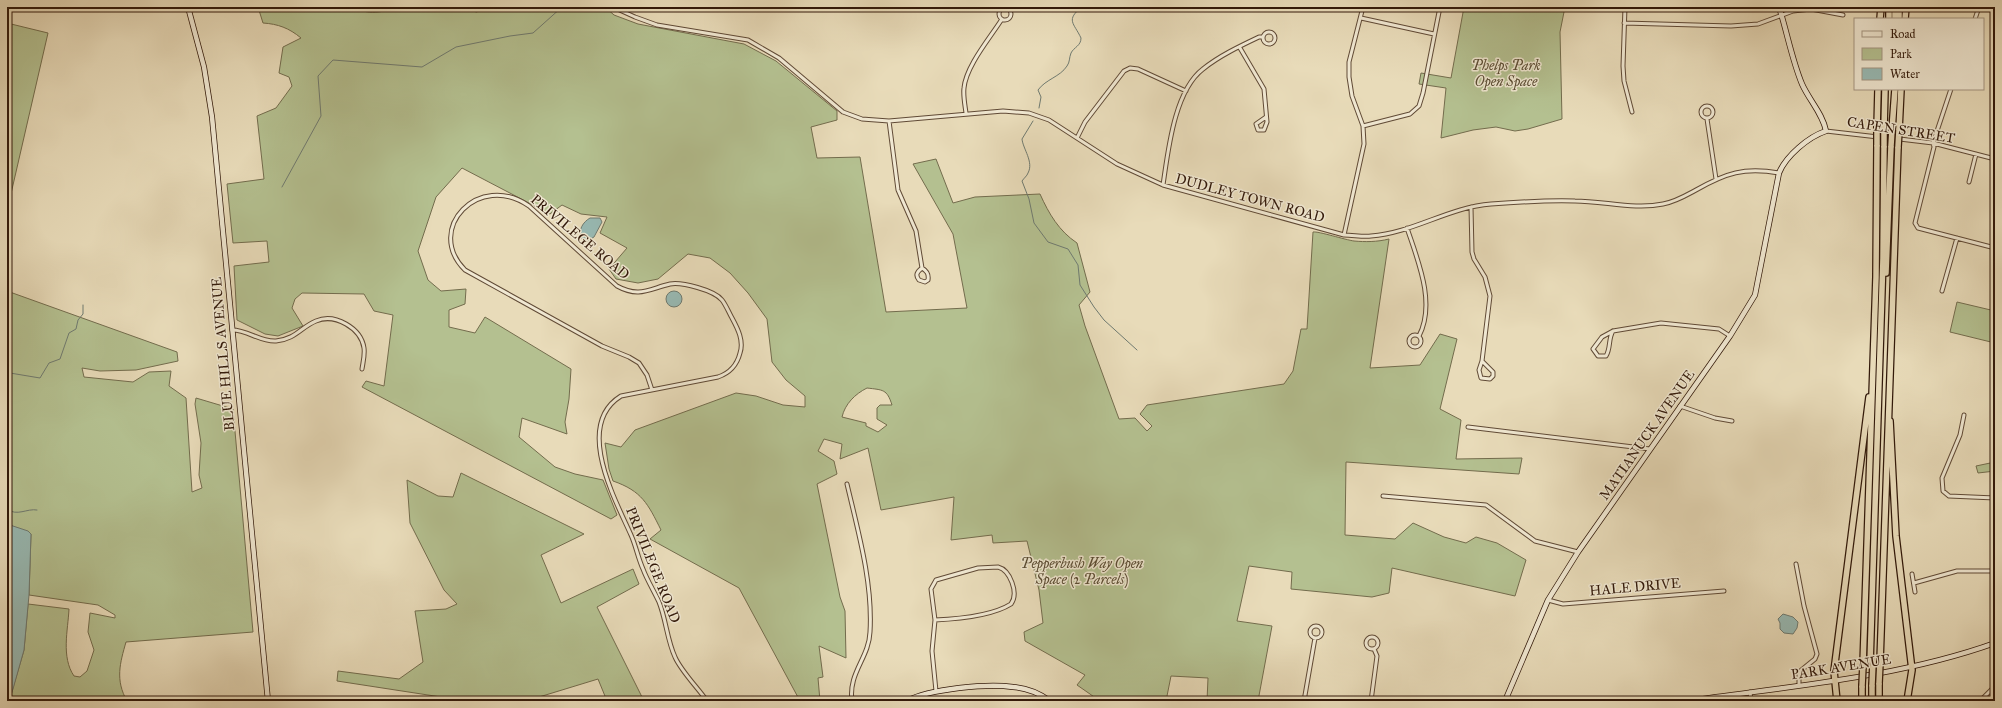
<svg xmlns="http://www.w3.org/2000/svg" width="2002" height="708" viewBox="0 0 2002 708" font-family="'IM FELL Great Primer',serif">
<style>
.green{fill:#b4c090;stroke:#736c4d;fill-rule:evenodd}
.water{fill:#98bab4;stroke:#6f7a70}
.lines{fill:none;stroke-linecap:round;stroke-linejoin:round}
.stream{stroke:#6f7a70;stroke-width:1}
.street-casing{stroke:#604a36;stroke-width:5}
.secondary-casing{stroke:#32190a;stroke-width:6}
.highway-casing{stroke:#32190a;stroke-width:8}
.street{stroke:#f0e8d2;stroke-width:3}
.secondary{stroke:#f0e8d2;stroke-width:4.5}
.highway{stroke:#e8dbb9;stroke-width:5.5}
.highway-bridge-casing{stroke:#32190a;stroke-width:8;stroke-linecap:butt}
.highway-bridge{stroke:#e8dbb9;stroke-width:5.5}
.labels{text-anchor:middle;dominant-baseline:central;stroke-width:3;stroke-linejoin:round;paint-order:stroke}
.park-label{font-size:14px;font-style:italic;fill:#594b32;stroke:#f0e8d2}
.street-label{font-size:14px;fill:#32190a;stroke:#f0e8d2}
</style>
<rect width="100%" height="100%" fill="#e8dbb9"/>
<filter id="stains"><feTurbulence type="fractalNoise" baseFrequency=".005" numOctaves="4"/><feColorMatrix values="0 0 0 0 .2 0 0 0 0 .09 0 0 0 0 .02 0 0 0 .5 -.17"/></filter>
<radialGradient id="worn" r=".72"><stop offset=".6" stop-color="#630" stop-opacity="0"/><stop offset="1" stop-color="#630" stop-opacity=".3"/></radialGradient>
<path class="green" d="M 258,7 L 356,7 C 368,17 389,10 403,7 C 416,4 433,7 446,7 C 457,7 467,10 477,12 L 483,7 L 605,7 L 614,15 L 638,24 L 744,44 L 776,61 L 837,111 L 837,120 L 811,127 L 817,158 L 860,157 L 886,312 L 967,308 L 953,234 L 913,164 L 936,159 L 953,203 L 975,197 L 1040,194 C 1049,214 1059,231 1077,243 L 1090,292 L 1079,305 L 1085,326 L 1119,419 L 1135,418 L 1147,431 L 1152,426 L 1140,414 L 1147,405 L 1284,384 L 1293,371 L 1301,329 L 1307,329 L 1313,232 C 1318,231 1346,240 1354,241 C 1365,242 1377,242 1389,239 L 1370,368 L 1420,365 L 1440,334 L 1457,339 L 1440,409 L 1461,420 L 1456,459 L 1522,458 L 1519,474 L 1346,462 L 1345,535 L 1395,539 L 1413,523 L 1444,537 L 1466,543 L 1476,537 L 1497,543 L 1526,560 L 1515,596 L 1392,568 L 1389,593 L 1372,597 L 1291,589 L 1292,572 L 1249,566 L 1237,621 L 1272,626 L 1258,701 L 1207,701 L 1208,678 L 1171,676 L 1166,701 L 1100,701 L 1077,685 L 1085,675 L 1025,641 L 1024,632 L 1043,623 L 1039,590 L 1027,541 L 993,543 L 992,535 L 951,540 L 954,497 L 881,510 L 868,448 L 840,459 L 842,444 L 824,439 L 818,451 L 834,461 L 837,474 L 817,484 L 840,597 L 845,611 L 846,658 L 819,646 L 823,677 L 818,678 L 820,701 L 800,701 L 739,588 L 650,539 L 661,530 C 648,504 642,491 613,481 L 609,469 L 605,443 L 621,447 L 635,430 L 736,393 L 756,396 L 783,405 L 805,407 L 805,396 L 786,380 L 772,362 L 767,319 L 748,293 L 730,273 L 710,258 L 688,254 L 658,279 L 638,283 L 616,279 L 609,269 L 627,248 L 600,233 L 607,217 L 581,214 L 562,205 L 550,214 L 462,168 L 436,197 L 418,251 L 428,280 L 441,291 L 466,289 L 465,304 L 449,310 L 449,327 L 475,333 L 485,317 L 571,369 L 569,399 L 565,422 L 567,434 L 522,418 L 519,437 L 555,467 L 575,474 L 603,480 L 617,515 L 611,519 L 362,387 L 366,381 L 384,386 L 393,315 L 374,311 L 364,294 L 302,293 L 295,299 L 292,308 L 303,326 L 278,336 L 265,334 L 237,320 L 234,266 L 269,262 L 267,241 L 233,243 L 227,184 L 264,179 L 257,116 L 276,108 L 292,86 L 289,77 L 279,73 L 283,47 L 301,38 C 289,28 278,24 263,23 ZM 867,388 C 883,390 887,389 892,405 L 880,405 L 877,408 L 877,419 L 887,425 L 878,432 L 866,426 L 866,423 L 842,417 C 845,404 855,394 867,388 Z
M 1464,7 L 1565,7 L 1560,32 L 1562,119 L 1528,129 L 1515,131 L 1496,127 L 1473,130 L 1441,138 L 1446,88 L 1419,84 L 1421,73 L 1451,78 Z
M 7,23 L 48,33 L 7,211 Z
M 7,291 L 177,352 L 178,361 L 136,370 L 100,371 L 82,368 L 84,377 L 133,382 L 149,372 L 171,371 L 169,386 L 186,398 L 192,492 L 202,488 L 199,475 L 201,443 L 195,404 L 196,398 L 233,409 L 253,632 L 126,642 C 120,663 115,680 127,701 L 11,701 L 10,698 L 24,650 L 28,604 L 69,609 C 68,630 61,657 74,676 L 80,677 L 87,671 L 94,650 L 88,632 L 90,613 L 115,618 L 115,615 L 98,605 L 29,595 L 31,534 L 7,524 Z
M 1957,302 L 1995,311 L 1995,343 L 1950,332 Z
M 1995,462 L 1995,471 L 1978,473 L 1976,466 Z
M 461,473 L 584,534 L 541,555 L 561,603 L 633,569 L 639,584 L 597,607 L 644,701 L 607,701 L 598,679 L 526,701 L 455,701 L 454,699 L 337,681 L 338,671 L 399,679 L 423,662 L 415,611 L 446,609 L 457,604 L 444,590 L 410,523 L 407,480 L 438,496 L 453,497 Z"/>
<path class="water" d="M 590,218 L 600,218 L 602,222 L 594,237 L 587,241 L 581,238 C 578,230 583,222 590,218 Z
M666 299a8 8 0 1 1 16 0a8 8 0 1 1-16 0Z
M 7,524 L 28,531 L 31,534 L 29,595 L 24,650 L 13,689 L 10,698 L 7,699 Z
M 1783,614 L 1793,617 L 1798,622 L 1797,628 L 1793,634 L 1784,633 L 1780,629 L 1780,623 L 1778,619 Z"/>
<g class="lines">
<path class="stream" d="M 1039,108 L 1041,97 L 1038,90 C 1046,79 1060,77 1067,66 C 1070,62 1069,58 1071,53 C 1074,47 1081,46 1081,38 C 1074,23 1065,20 1082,7
M 1033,121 L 1022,139 C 1023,149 1034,162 1028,173 C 1027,176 1024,178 1022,181 L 1029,199 L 1034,223 L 1048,242 L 1068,249 L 1078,265 L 1080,285 L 1094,307 L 1104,320 L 1137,350
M 282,187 L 321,116 L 318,76 L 333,60 L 422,67 L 456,47 L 510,36 L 533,33 L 562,7
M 7,374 L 10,373 L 40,378 L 49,363 L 60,359 L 69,333 L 76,329 L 78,320 L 83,314 L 83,305
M 7,509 C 17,517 27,508 37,510"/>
<defs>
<path id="street" d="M 613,7 L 635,17 L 657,25 L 748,40 L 779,58 L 843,112 L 862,119 L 889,121 L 1003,111 L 1029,113 L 1049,120 L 1117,164 L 1163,185 L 1344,235 C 1353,235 1363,237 1371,236 C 1413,233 1449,207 1491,204 C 1518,202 1548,200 1575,201 C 1604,201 1635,210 1663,204 C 1675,202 1685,196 1696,190 C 1726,173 1744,167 1779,173
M 1625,7 L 1623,66 L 1624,81 L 1632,112
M999 14a6 6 0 1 1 12 0a6 6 0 1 1-12 0Z
M 1361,18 L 1434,34
M 1975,19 L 1979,7
M 1624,23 L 1731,26 L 1758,24 L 1793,11 L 1811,9 L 1843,15
M1263 38a6 6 0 1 1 12 0a6 6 0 1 1-12 0Z
M 1240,48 L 1264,89 L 1267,122 L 1264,130 L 1258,130 L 1256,124 L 1266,117
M 1951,89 L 1933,143 L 1934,147 L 1915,223 L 1918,228 L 1995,248
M1701 112a6 6 0 1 1 12 0a6 6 0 1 1-12 0Z
M 966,113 C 965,105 963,96 964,88 C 966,66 990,38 1002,19
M 1707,119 L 1716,179
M 889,121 L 898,190 L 916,231 L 922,268 C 927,271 929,274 928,280 L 925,282 L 919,280 C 915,275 917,272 922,268
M 1363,126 L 1410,114 L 1419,106 L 1423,93 L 1440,7
M 1826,131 L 1878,137
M 1883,137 L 1933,143 L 1995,159
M 1077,138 L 1085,122 L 1124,71 L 1130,68 L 1138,69 L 1186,91
M 1969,182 L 1976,154
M 1163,185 C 1168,152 1174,91 1203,69 C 1219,56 1240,46 1259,37 L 1262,37
M 1471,207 L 1472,252 L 1474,259 L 1485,277 L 1490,296 L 1482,361 L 1479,370 L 1481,378 L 1490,379 L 1493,376 L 1493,372 L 1482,361
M 1407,228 C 1418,261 1436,303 1419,336
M 1344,235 L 1364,144 L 1363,126 L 1352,96 L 1349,77 L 1349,62 L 1363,7
M 1942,291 L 1957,238
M 232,330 C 248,330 260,342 276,341 C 296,339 301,327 316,321 C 335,313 361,328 364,348 C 365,355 363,362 362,369
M 1613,331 C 1608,339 1611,348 1606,356 L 1598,356 L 1593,349 L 1602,337 L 1613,331 L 1661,323 L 1719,329 L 1730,336
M1409 341a6 6 0 1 1 12 0a6 6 0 1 1-12 0Z
M 652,390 L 647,375 L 639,363 L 629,357 L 602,346 L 465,270 C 424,229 479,171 529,206 L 617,286 C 639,298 649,289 670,284 C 682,282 714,290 722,300 C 726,305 729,313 732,318 C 738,329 744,341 740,353 C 737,365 730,373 718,377 L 621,396 C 574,425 615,499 631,535 C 636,546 638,558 643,569 C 647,580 654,591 659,602 C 666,619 667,640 675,657 C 681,671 698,688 707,701
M 1680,406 L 1715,418 L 1732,421
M 1964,415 L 1960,435 L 1942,478 L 1943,491 L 1949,496 L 1995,498
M 1468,427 L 1650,449
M 847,484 C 858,531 873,583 870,632 C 869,658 848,673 852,701
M 1383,496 L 1486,505 L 1535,541 L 1578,552
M 1796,564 L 1804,606 L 1817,654 L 1815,659 L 1799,672 L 1799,685
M 998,567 C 1010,570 1019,593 1011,604 C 992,616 957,619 935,620 L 931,589 L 936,580 L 978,568 Z
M 1912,574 L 1915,592
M 1914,583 L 1957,571 L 1995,571
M 1548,600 L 1563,604 L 1724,591
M 935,620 L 932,651 L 936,691
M1310 632a6 6 0 1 1 12 0a6 6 0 1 1-12 0Z
M1366 643a6 6 0 1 1 12 0a6 6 0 1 1-12 0Z
M 1750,692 L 1751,701
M 1304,701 L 1315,638
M 1371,701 L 1377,656 L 1374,649
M 1980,701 L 1995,686"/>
<path id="secondary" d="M 188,7 L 204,67 L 212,117 L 268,701
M 907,701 C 929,689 988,683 1013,687 C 1026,688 1039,693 1050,701
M 1505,701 L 1548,600 L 1578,552 L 1730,336 L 1755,295 L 1779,173 C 1786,156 1808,137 1826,131 C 1823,114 1809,100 1802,84 C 1792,60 1787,32 1779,7
M 1687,701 C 1790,686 1897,678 1995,643"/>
<path id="highway" d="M 1880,19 L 1881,7
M 1889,19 L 1889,7
M 1895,19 L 1895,7
M 1899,19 L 1899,7
M 1905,19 L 1906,7
M 1877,128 L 1878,89
M 1884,129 L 1885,89
M 1892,130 L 1895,89
M 1899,130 L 1901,89
M 1886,273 L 1891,146
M 1890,421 L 1896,536 L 1912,670 L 1907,701
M 1880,662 L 1898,147
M 1870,664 L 1883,258 L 1884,146
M 1863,665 L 1876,277 L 1877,145
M 1837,701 L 1834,671 L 1869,397
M 1862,701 L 1862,686
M 1872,701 L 1872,685
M 1879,701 L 1879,683"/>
</defs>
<use href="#street" class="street-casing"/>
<use href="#secondary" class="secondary-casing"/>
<use href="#highway" class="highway-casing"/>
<use href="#street" class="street"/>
<use href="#secondary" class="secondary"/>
<use href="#highway" class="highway"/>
<defs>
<path id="highway-bridge" d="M 1877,145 L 1877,128
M 1884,146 L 1884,129
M 1891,146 L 1892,130
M 1898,147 L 1899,130
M 1879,683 L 1880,662
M 1872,685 L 1873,663
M 1862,686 L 1863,665"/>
</defs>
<use href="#highway-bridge" class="highway-bridge-casing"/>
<use href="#highway-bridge" class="highway-bridge"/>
</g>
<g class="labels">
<g class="park-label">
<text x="1506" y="65">Phelps Park<tspan x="1506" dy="16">Open Space</tspan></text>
<text x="1082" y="563">Pepperbush Way Open<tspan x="1082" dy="16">Space (2 Parcels)</tspan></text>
</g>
<g class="street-label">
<text transform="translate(1901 130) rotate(9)">CAPEN STREET</text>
<text transform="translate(1250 198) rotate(15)">DUDLEY TOWN ROAD</text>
<text transform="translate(580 237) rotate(40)">PRIVILEGE ROAD</text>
<text transform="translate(223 354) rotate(-95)">BLUE HILLS AVENUE</text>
<text transform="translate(1647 435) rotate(-55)">MATIANUCK AVENUE</text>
<text transform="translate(653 565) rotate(68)">PRIVILEGE ROAD</text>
<text transform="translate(1635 587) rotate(-5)">HALE DRIVE</text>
<text transform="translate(1841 667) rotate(-9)">PARK AVENUE</text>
</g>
</g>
<rect width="2002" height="708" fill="none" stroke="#e8dbb9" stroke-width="24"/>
<rect x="8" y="8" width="1986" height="692" fill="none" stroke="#32190a" stroke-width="2"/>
<rect x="12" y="12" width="1978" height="684" fill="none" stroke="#32190a"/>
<rect x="1854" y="18" width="130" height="72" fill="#f0e8d2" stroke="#a49582"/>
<rect x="1862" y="31" width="20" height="6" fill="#f0e8d2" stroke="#a49582"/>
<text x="1890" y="38" font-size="12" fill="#32190a">Road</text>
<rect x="1862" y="48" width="20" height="12" fill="#b4c090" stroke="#a49582"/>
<text x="1890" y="58" font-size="12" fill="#32190a">Park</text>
<rect x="1862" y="68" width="20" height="12" fill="#98bab4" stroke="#a49582"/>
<text x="1890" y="78" font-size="12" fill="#32190a">Water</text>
<rect width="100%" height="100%" filter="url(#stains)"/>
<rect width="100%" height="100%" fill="url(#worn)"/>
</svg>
